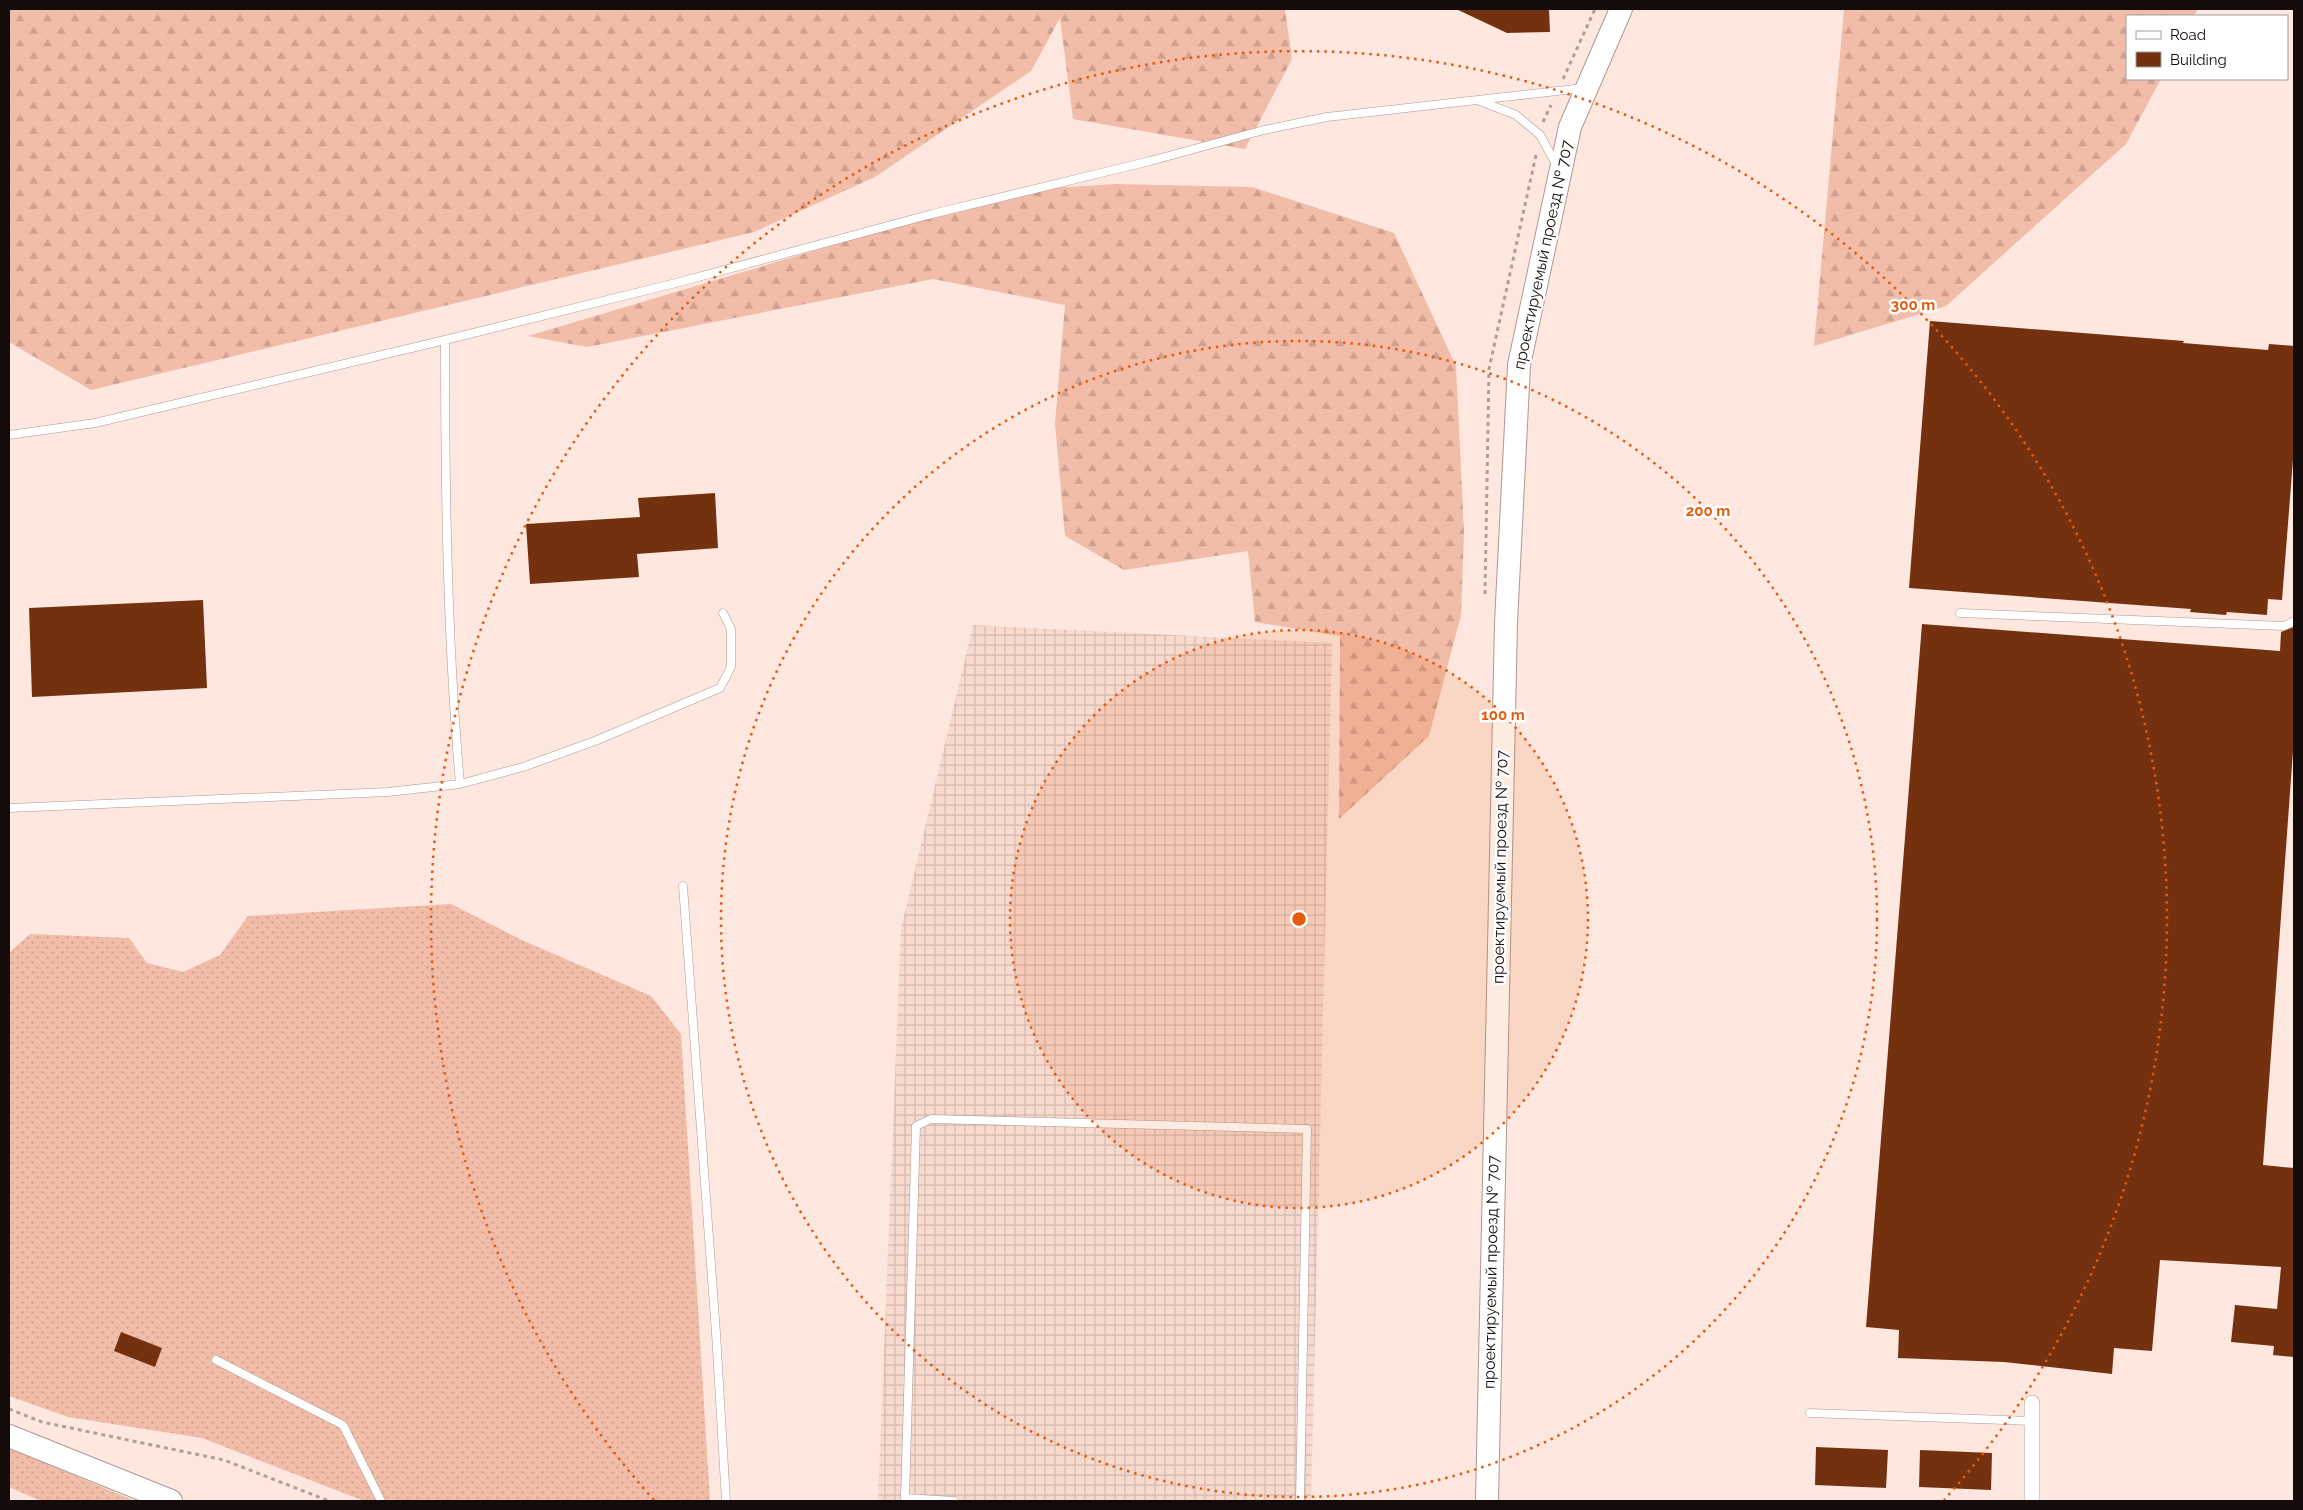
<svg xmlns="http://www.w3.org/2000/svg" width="2303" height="1510" viewBox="0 0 2303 1510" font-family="Raleway,sans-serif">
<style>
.industrial{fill:url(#industrial-grid)}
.grass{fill:url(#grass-dots)}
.forest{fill:url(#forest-firs)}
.building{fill:#74310f}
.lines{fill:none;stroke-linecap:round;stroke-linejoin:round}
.lane-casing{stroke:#ad9992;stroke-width:9}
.street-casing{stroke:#ad9992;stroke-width:16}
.secondary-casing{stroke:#ad9992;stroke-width:24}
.path{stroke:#b09f99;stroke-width:3;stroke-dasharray:4 4;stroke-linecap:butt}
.lane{stroke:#fff;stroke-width:8}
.street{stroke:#fff;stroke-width:15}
.secondary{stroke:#fff;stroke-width:22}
.ring{fill:none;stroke:#e8590c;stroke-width:2.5;stroke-dasharray:2.5 5}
.labels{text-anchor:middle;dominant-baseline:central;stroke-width:5;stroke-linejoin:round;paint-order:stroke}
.street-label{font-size:16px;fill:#130c0a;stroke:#fff}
.centre{fill:#e8590c;stroke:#fff;stroke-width:2.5}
.ring-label{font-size:15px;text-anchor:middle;font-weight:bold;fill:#e8590c;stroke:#fff;stroke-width:5;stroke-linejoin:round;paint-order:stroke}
</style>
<defs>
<pattern id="industrial-grid" width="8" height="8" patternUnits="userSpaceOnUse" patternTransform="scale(1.25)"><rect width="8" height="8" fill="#f7d9ce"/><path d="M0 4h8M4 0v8" fill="none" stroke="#d3b9b0"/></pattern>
<pattern id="grass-dots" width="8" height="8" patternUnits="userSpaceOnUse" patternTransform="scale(1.25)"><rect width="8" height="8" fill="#f1bca8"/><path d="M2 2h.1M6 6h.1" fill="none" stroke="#cea08f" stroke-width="1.8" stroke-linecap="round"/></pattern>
<pattern id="forest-firs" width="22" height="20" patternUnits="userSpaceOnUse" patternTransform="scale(1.25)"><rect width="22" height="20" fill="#f1bca8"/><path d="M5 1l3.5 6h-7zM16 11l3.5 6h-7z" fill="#cea08f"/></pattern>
</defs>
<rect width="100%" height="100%" fill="#fde7df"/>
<path class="industrial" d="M 973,625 L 1332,643 L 1311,1501 L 878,1501 L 901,929 Z"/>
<path class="grass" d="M 451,904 L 524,941 L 651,996 L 681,1034 L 710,1501 L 364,1501 L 202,1438 L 68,1417 L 9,1396 L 9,953 L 30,934 L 129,938 L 147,963 L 183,972 L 220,955 L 248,916 Z
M 9,1448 L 135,1501 L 41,1501 L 9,1487 Z"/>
<path class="forest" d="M 9,9 L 1285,9 L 1292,59 L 1245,149 L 1073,119 L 1060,18 L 1031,71 L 875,177 L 754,232 L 91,390 L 9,342 Z
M 1844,9 L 2198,9 L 2194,16 L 2127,16 L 2127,79 L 2161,79 L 2126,144 L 1946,306 L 1814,346 Z
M 1116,184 L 1252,187 L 1394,233 L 1456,366 L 1464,532 L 1461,615 L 1429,736 L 1339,819 L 1340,636 L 1255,622 L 1248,551 L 1124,570 L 1065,536 L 1055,423 L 1065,305 L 933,279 L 587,347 L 528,336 L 1018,190 Z"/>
<path class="building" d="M 1456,9 L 1549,9 L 1550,32 L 1507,33 Z
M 1930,321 L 2184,341 L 2183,343 L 2268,350 L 2269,344 L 2294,346 L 2294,447 L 2282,600 L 2268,599 L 2267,615 L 2227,612 L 2226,615 L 2190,612 L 2191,609 L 1909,588 Z
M 715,493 L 718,548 L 637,554 L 639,577 L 530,584 L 526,524 L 640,517 L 638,498 Z
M 203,600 L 207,688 L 32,697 L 29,608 Z
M 1922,624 L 2280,651 L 2281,632 L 2294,627 L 2294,737 L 2263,1165 L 2294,1168 L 2294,1357 L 2273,1355 L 2274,1346 L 2231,1342 L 2235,1305 L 2277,1309 L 2281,1267 L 2160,1260 L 2152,1351 L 2114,1348 L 2112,1374 L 2004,1362 L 1898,1358 L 1899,1330 L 1866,1327 Z
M 121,1332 L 162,1348 L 155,1367 L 114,1351 Z
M 1816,1447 L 1888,1450 L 1886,1488 L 1815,1485 Z
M 1920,1450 L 1992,1453 L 1991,1490 L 1919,1487 Z"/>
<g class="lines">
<defs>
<path id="lane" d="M 1480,101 L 1516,115 L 1540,135 L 1556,164
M 9,435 L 95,423 L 445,340 L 676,283 L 932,214 L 1150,161 L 1264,130 L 1327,117 L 1584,88
M 1960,613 L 2284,626 L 2294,621
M 460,784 L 523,767 L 595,741 L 720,688 L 731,667 L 731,629 L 723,613
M 9,808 L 388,792 L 460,784 C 447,636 445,488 445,340
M 683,886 L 716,1333 L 726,1501
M 216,1360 L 343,1425 L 381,1501
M 1810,1413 L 2032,1421
M 954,1501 L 905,1498 L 916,1126 L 931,1119 L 1307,1129 L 1300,1501"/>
<path id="street" d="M 2032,1501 L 2032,1403"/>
<path id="secondary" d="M 9,1436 L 171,1501
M 1487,1501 L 1506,623 L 1519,365 L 1570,127 L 1621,9"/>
</defs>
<use href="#lane" class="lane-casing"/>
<use href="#street" class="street-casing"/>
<use href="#secondary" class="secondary-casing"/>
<path class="path" d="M 1563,79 L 1595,9
M 1543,122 L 1551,105
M 1485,594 L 1489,369 L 1536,155
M 9,1409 L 42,1422 L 224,1460 L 329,1501"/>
<use href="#lane" class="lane"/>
<use href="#street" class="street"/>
<use href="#secondary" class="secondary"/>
</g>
<circle cx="1299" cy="919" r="289" fill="#e8590c" fill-opacity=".12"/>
<g class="ring">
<circle cx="1299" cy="919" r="289"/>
<circle cx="1299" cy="919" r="578"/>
<path d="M654 1500A868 868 0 1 1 1944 1500"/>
</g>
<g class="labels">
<g class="street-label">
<text transform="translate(1543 255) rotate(-78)">проектируемый проезд № 707</text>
<text transform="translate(1500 867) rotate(-89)">проектируемый проезд № 707</text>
<text transform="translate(1491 1272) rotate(-89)">проектируемый проезд № 707</text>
</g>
</g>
<circle cx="1299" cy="919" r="8" class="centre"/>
<g class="ring-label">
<text x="1913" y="310">300 m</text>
<text x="1708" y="516">200 m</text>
<text x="1503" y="720">100 m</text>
</g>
<rect width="2303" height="1510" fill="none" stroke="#130c0a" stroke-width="20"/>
<rect x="2126" y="15" width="162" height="65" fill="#ffffff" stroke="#a19e9d"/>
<rect x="2136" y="31" width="25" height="8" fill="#ffffff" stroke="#a19e9d"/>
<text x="2170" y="40" font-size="15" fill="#130c0a">Road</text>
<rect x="2136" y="52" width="25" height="15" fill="#74310f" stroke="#a19e9d"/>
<text x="2170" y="65" font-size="15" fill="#130c0a">Building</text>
</svg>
